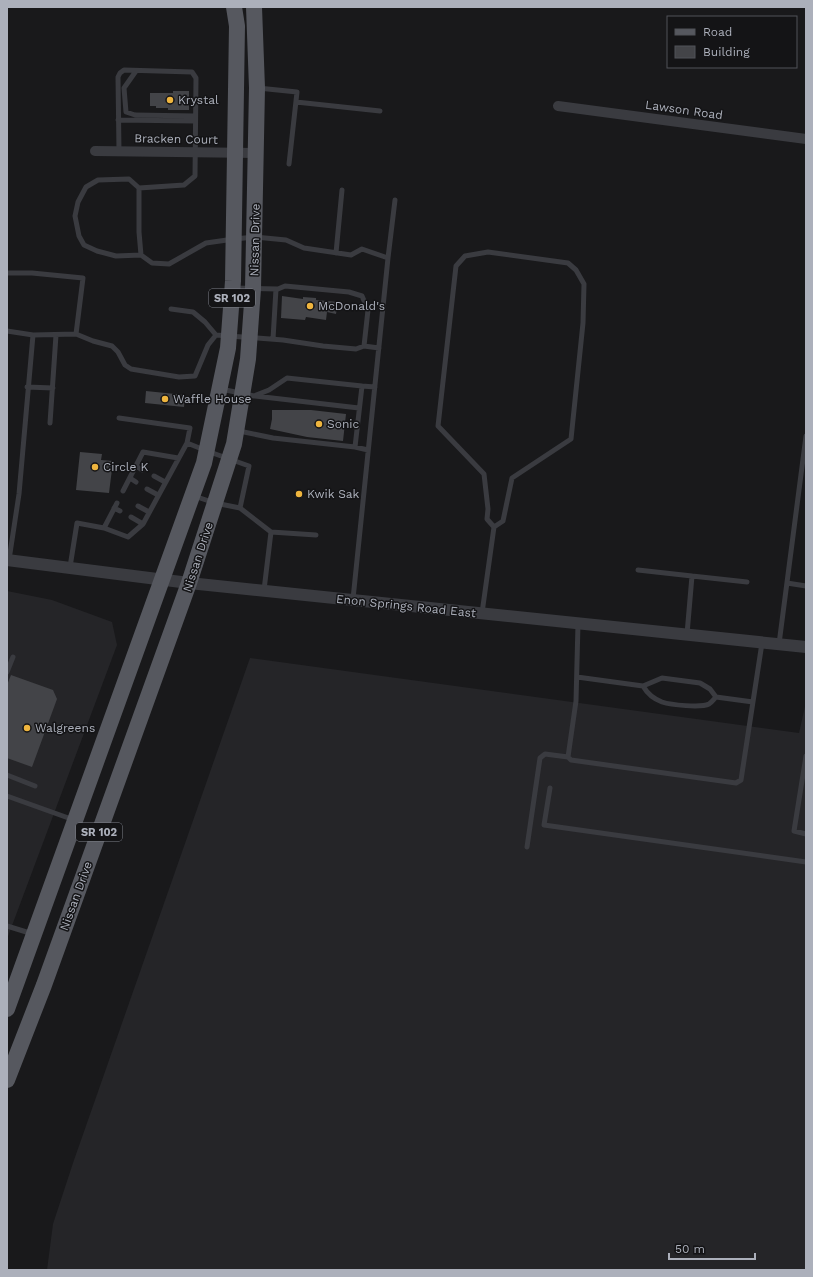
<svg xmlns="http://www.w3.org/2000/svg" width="813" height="1277" viewBox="0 0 813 1277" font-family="'Work Sans',sans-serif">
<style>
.built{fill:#252528}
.building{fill:#434448}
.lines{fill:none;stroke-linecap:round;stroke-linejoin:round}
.service{stroke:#3a3b40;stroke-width:5}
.minor{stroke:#3a3b40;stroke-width:10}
.tertiary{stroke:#3a3b40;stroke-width:12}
.primary{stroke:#56585f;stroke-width:16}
.poi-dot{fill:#efb53e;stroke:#141416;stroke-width:1.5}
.labels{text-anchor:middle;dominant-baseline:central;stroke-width:3;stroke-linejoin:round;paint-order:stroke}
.shield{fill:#141416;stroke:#7e818a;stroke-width:1}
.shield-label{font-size:11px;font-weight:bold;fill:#acb0bb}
.poi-label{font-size:12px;fill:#acb0bb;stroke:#141416;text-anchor:start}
.street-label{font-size:12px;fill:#acb0bb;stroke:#141416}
</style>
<rect width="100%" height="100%" fill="#19191b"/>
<path class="built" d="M 7,591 L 52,600 L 112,622 L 117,645 L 7,939 Z
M 250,658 L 799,733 L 806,702 L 806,1270 L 47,1270 L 53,1224 L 73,1163 Z"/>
<path class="building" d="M 173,91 L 189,91 L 189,110 L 168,110 L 168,108 L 156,108 L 156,106 L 150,106 L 150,93 L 173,93 Z
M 282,296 L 303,299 L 303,297 L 316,298 L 316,300 L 338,302 L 336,314 L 327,312 L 326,320 L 306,317 L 305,320 L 281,318 Z
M 146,391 L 185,395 L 184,407 L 145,403 Z
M 272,410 L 311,410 L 346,414 L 343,441 L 307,437 L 270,429 L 272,419 Z
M 80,452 L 102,454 L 101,460 L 113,461 L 109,493 L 76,490 Z
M 11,675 L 53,690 L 57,699 L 32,767 L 7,758 L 7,685 Z"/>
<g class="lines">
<path class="service" d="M 136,71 L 124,88 L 126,112 L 135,115 L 195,116
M 258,88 L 297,92 L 289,164
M 296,102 L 380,111
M 118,120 L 195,121
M 119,151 L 118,77 L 120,73 L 124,70 L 192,72 L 196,78 L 195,176 L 184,185 L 139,188
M 336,253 L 342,190
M 141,255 L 139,232 L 139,188 L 129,179 L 98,180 L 86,187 L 78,202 L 75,216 L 79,236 L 84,245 L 97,251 L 116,256 L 141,255 L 152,263 L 169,264 L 206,243 L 234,239 L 255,237 L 286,240 L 304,248 L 351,255 L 362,249 L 388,258 L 353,599
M 388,258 L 395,200
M 7,273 L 32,273 L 83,278 L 76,334 L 33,335 L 7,331
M 171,309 L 193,312 L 205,322 L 216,335
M 76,334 L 93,341 L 112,346 L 118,352 L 125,365 L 131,369 L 179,377 L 195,376 L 208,345 L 216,335 L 283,340 L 323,346 L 356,349 L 364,346 L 368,310 L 362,296 L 349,292 L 285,286 L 278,289 L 234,288
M 273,339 L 276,289
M 364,346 L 379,348
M 362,386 L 375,387
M 27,387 L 53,388
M 221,389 L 254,396 L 269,390 L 287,378 L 362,386 L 355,447 L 273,438 L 239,431
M 255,396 L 359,408
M 119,418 L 190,428 L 187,443
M 50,423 L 56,335
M 355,447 L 368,450
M 136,466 L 142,470
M 154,476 L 165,482
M 130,478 L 136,482
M 147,489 L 158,495
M 123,491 L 143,452 L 178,458
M 194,496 L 215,503 L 240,508 L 271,532 L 264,590
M 138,506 L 149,512
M 114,508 L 120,511
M 131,517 L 143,524
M 104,528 L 117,503
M 271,532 L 316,535
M 9,560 L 19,494 L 33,335
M 70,567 L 77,523 L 104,528 L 128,537 L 143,524 L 187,443 L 207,451 L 249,466 L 240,508
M 638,570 L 692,576
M 787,583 L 806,586
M 482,613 L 494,527 L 487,519 L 488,509 L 484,474 L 438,426 L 456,266 L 465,256 L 488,252 L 568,263 L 576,270 L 584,284 L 583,323 L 571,439 L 512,478 L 503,521 L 494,527
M 578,624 L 576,701 L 568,757 L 571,760 L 736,783 L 741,780 L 762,643
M 687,634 L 692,576 L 747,582
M 779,644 L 806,436
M 7,672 L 13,657
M 577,677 L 643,686 L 662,678 L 700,683 L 710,689 L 716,697 L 753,702
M 643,686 C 647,693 654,699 662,702 C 671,705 701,708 709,704 C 712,702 714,699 716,697
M 806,756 L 794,831 L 806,834
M 7,775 L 35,786
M 550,788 L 544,825 L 806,862
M 7,796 L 74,820
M 527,847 L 540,758 L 545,754 L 568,757
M 7,926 L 33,934"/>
<path class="minor" d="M 558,106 L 806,139
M 95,151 L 257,153"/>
<path class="tertiary" d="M 7,560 L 189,583 L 806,647"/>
<path class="primary" d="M 7,1009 L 204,463 L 228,348 L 233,281 L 237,26 L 234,7
M 7,1080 L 44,985 L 189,583 L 234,444 L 248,359 L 253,289 L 257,88 L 254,7"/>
</g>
<g class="poi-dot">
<circle cx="170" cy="100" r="4"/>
<circle cx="310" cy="306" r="4"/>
<circle cx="165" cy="399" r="4"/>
<circle cx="319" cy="424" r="4"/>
<circle cx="95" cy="467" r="4"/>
<circle cx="299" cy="494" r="4"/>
<circle cx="27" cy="728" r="4"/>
</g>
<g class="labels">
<g class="shield">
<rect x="209" y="289" width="46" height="18" rx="3"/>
<rect x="76" y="823" width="46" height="18" rx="3"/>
</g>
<g class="shield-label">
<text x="232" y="298">SR 102</text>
<text x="99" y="832">SR 102</text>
</g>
<g class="poi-label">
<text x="178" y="100">Krystal</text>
<text x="318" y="306">McDonald's</text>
<text x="173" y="399">Waffle House</text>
<text x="327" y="424">Sonic</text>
<text x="103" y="467">Circle K</text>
<text x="307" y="494">Kwik Sak</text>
<text x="35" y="728">Walgreens</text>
</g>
<g class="street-label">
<text transform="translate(684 110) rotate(8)">Lawson Road</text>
<text transform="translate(176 139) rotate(1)">Bracken Court</text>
<text transform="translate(255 240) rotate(-89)">Nissan Drive</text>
<text transform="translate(198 557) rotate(-72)">Nissan Drive</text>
<text transform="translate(406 606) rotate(6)">Enon Springs Road East</text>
<text transform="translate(76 896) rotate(-70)">Nissan Drive</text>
</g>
</g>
<rect width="813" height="1277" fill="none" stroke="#acb0bb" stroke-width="16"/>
<rect x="667" y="16" width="130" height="52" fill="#141416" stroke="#515258"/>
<rect x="675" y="29" width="20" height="6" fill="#56585f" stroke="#515258"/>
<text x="703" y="36" font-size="12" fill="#acb0bb">Road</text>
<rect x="675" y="46" width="20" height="12" fill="#434448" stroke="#515258"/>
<text x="703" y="56" font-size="12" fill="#acb0bb">Building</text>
<path d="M669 1253v6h86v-6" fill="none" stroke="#acb0bb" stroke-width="2"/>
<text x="675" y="1253" font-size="12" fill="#acb0bb" stroke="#141416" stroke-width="3" paint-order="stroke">50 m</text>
</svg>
